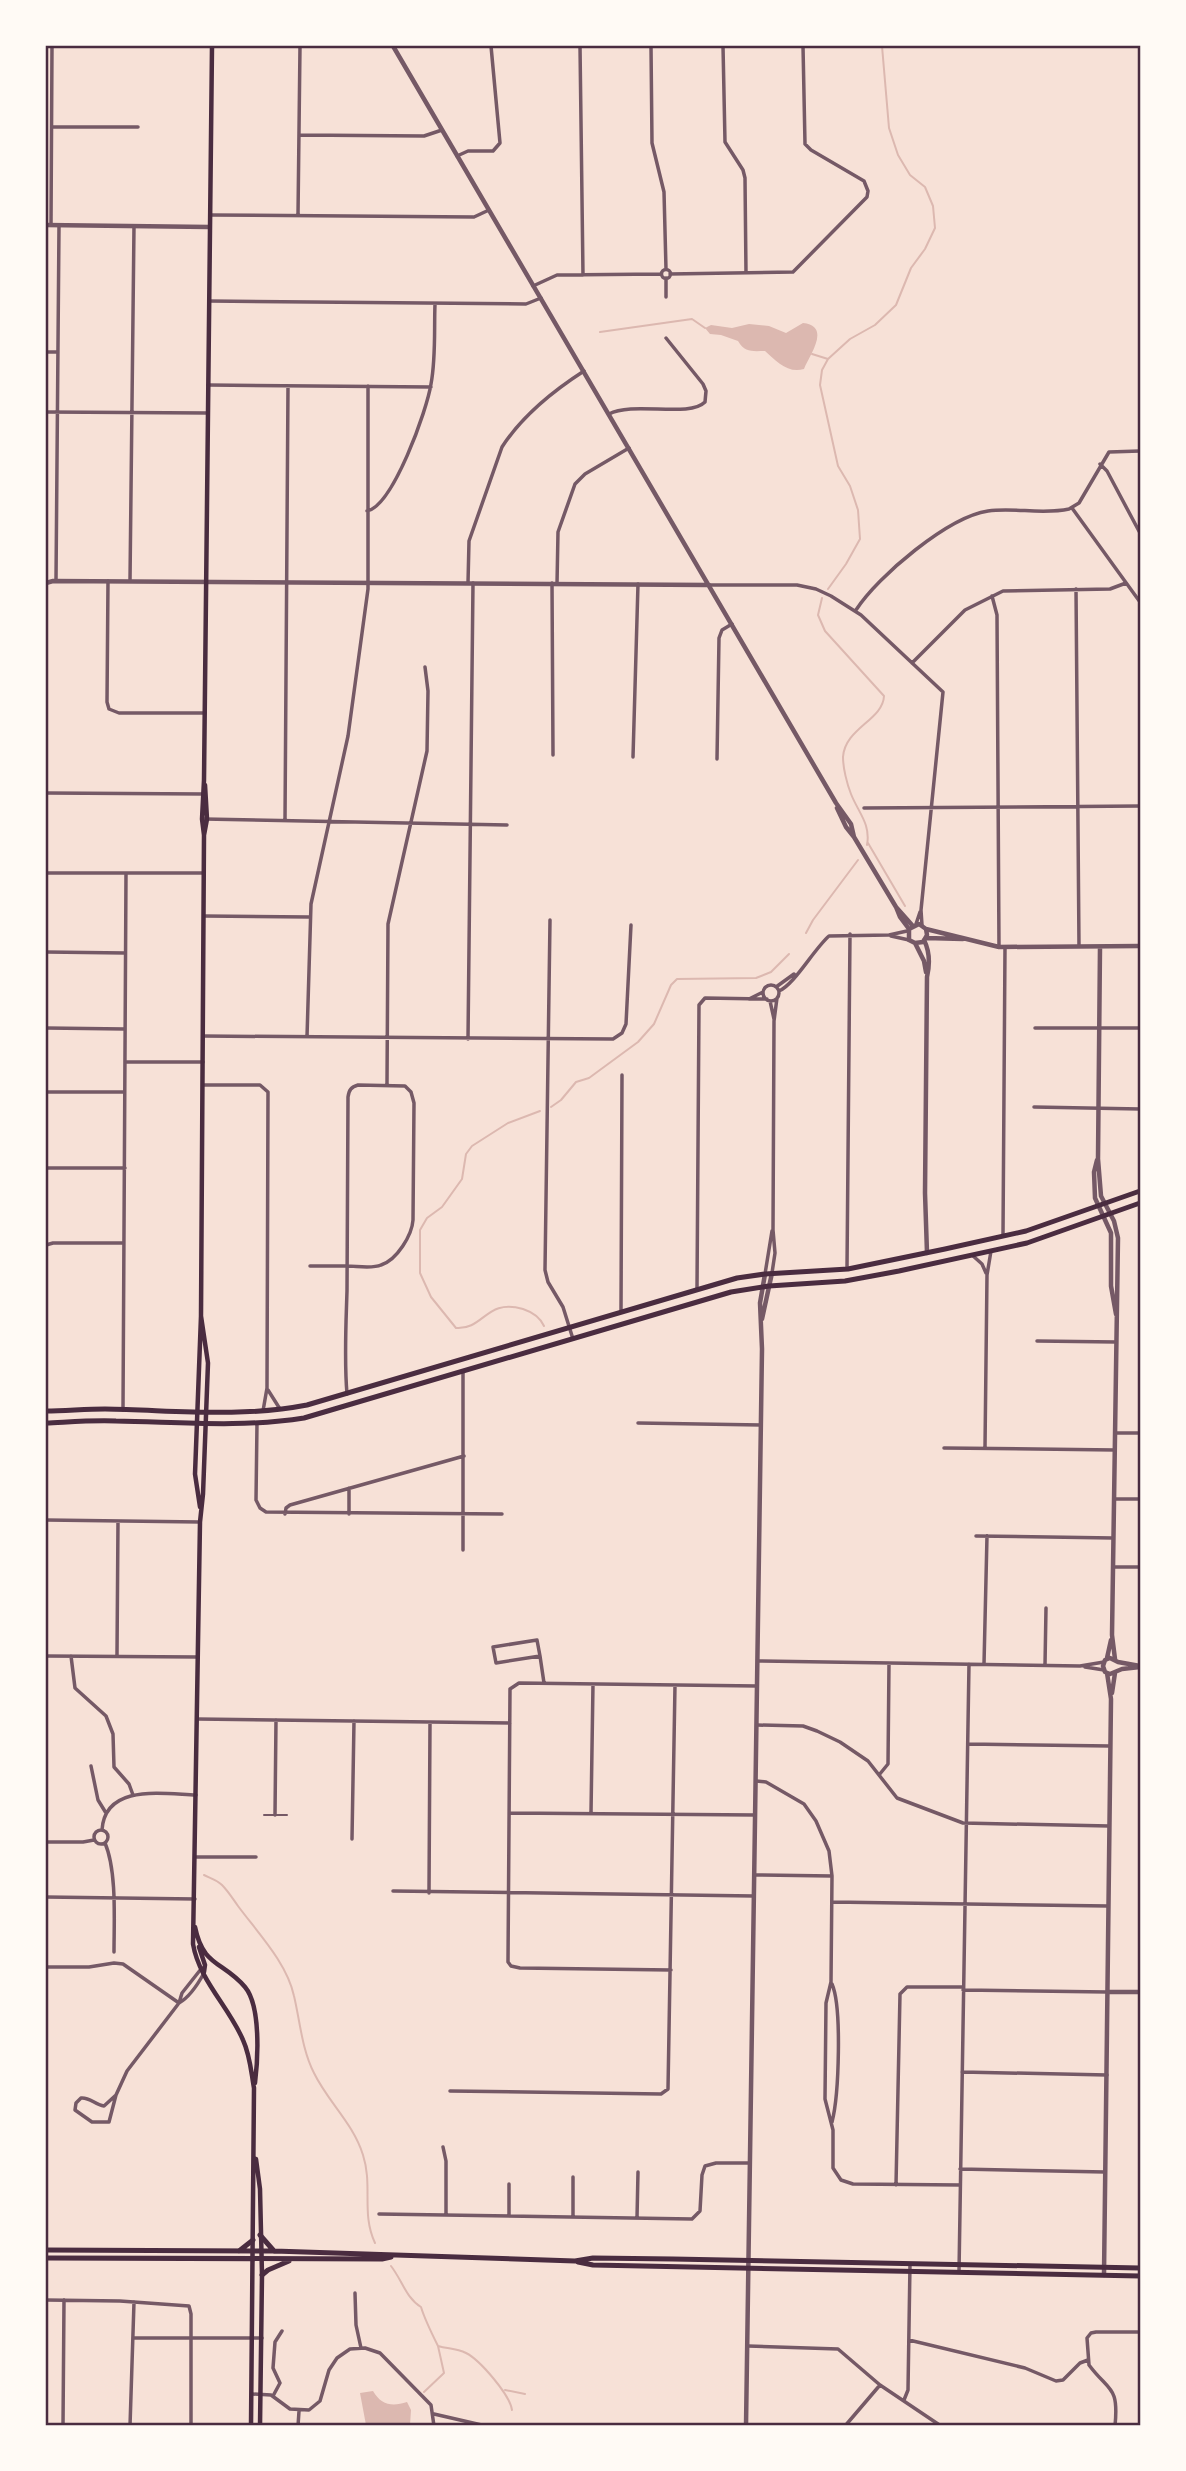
<svg xmlns="http://www.w3.org/2000/svg" width="1186" height="2471" viewBox="0 0 1186 2471" font-family="'Sofia Sans Condensed',sans-serif">
<style>
.water{fill:#dcb8b0}
.lines{fill:none;stroke-linecap:round;stroke-linejoin:round}
.stream{stroke:#dcb8b0;stroke-width:2}
.service{stroke:#755966;stroke-width:2}
.minor{stroke:#755966;stroke-width:3.5}
.tertiary{stroke:#755966;stroke-width:4.5}
.secondary{stroke:#4a2c40;stroke-width:4.5}
.primary{stroke:#4a2c40;stroke-width:5}
.trunk{stroke:#4a2c40;stroke-width:5}
.neatline{fill:none;stroke:#4a2c40;stroke-width:2.5}
</style>
<rect width="100%" height="100%" fill="#f7e1d7"/>
<path class="water" d="M 803,323 C 832,326 809,356 804,369 C 788,374 776,361 765,351 C 753,351 745,353 738,341 L 721,335 L 710,334 L 705,328 L 711,325 L 732,328 L 749,324 L 769,326 L 786,333 Z
M 373,2391 C 381,2405 392,2407 407,2402 L 411,2410 L 410,2425 L 366,2425 L 360,2393 Z"/>
<g class="lines">
<path class="stream" d="M 600,332 L 692,319 L 705,328
M 812,354 L 828,359
M 828,589 L 846,564 L 860,539 L 858,510 L 850,486 L 838,466 L 820,385 L 822,370 L 828,359 L 850,339 L 875,325 L 896,305 L 911,268 L 925,249 L 935,228 L 933,206 L 925,187 L 910,175 L 898,155 L 889,128 L 882,46
M 822,598 L 818,615 L 825,631 L 884,696 C 883,720 845,728 843,757 C 843,768 847,784 851,794 C 858,812 871,824 867,845
M 868,843 L 905,906
M 806,933 L 813,920 L 858,860
M 551,1107 L 561,1100 L 576,1082 L 589,1078 L 638,1042 L 654,1024 L 671,985 L 677,979 L 756,978 L 771,972 L 789,954
M 540,1111 L 508,1123 L 472,1146 L 466,1154 L 462,1179 L 442,1207 L 427,1218 L 420,1230 L 420,1273 L 431,1297 L 456,1328 C 484,1330 486,1298 523,1309 C 532,1312 540,1317 544,1326
M 204,1875 C 210,1878 217,1880 222,1885 C 228,1891 233,1899 238,1906 C 258,1933 287,1963 294,1996 C 300,2021 302,2050 314,2073 C 328,2102 353,2123 363,2155 C 373,2186 361,2213 375,2243
M 391,2266 C 402,2280 406,2298 421,2307 C 424,2317 433,2336 438,2346 C 448,2349 456,2348 466,2353 C 480,2360 510,2395 512,2410
M 505,2390 L 525,2394
M 424,2392 L 444,2373 L 438,2346"/>
<path class="service" d="M 264,1815 L 287,1815"/>
<path class="minor" d="M 580,46 L 583,275
M 651,46 L 652,143 L 664,192 L 666,269
M 723,46 L 725,142 L 743,170 L 745,178 L 746,273
M 52,127 L 138,127
M 299,135 L 424,136 L 442,130
M 457,156 L 468,151 L 493,151 L 500,143 L 491,46
M 210,215 L 474,217 L 489,210
M 298,215 L 300,46
M 51,225 L 52,46
M661.5 274a4.5 4.5 0 1 1 9 0a4.5 4.5 0 1 1-9 0Z
M 670,274 L 793,272 L 867,197 L 868,191 L 864,181 L 811,150 L 805,144 L 803,46
M 533,286 L 557,275 L 661,274
M 666,297 L 666,278
M 209,301 L 526,304 L 541,298
M 46,352 L 58,352
M 208,385 L 431,387
M 46,412 L 207,413
M 609,414 C 633,401 689,418 705,402 L 706,391 L 703,384 L 666,338
M 1100,464 L 1107,471 L 1140,533
M 1072,508 L 1140,602
M 367,511 C 393,506 427,410 431,384 C 436,358 434,330 435,304
M 56,581 L 59,226
M 108,581 L 107,702 L 109,709 L 119,713 L 205,713
M 130,581 L 134,226
M 468,583 L 469,541 L 502,447 C 522,416 553,391 584,371
M 552,583 L 553,755
M 557,584 L 558,532 L 575,484 L 585,474 L 629,448
M 709,585 L 797,585 L 816,589 L 831,596 L 861,615 L 943,692 L 921,910 L 922,925
M 1076,589 L 1079,946
M 992,596 L 997,615 L 999,947
M 856,610 C 878,576 948,517 988,511 C 1014,507 1042,515 1069,509 L 1079,503 L 1109,452 L 1140,451
M 912,663 L 965,610 L 1003,591 L 1110,589 L 1126,583
M 633,757 L 638,584
M 717,759 L 719,638 L 722,630 L 732,624
M 46,793 L 204,794
M 864,808 L 1140,806
M 204,819 L 507,825
M 285,821 L 288,386
M 46,873 L 204,873
M 204,916 L 309,917
M 550,920 L 545,1270 L 548,1282 L 563,1307 L 573,1339
M 916,924 L 920,912
M 891,936 L 909,940
M 46,952 L 125,953
M763 993a8 8 0 1 1 16 0a8 8 0 1 1-16 0Z
M 776,987 L 794,974
M 779,991 C 794,985 814,949 829,936 L 889,935 L 907,931
M 749,999 L 763,992
M 770,1001 L 774,1019
M 46,1028 L 125,1029
M 1035,1028 L 1140,1028
M 203,1036 L 613,1039 L 622,1033 L 626,1024 L 631,925
M 307,1037 L 311,904 L 348,736 L 368,589 L 368,386
M 468,1039 L 473,583
M 125,1062 L 203,1062
M 387,1084 L 388,924 L 427,751 L 428,691 L 425,667
M 203,1085 L 260,1085 L 268,1092 L 267,1388 L 263,1411
M 46,1092 L 124,1092
M 1034,1107 L 1140,1109
M 46,1168 L 125,1168
M 1003,1236 L 1005,947
M 46,1245 L 53,1243 L 124,1243
M 972,1255 L 982,1264 L 986,1273
M 310,1266 L 347,1266 C 357,1266 372,1269 381,1265 C 397,1260 412,1235 413,1220 L 414,1103 L 411,1092 L 405,1086 L 358,1085 C 351,1087 349,1090 348,1097 C 348,1162 347,1227 347,1291 C 346,1325 344,1360 347,1394
M 847,1268 L 850,934
M 772,1273 L 775,1253 L 773,1230 L 774,1021 L 777,998
M 765,1274 L 772,1231
M 697,1289 L 699,1005 L 705,998 L 767,999
M 621,1312 L 622,1075
M 1037,1341 L 1116,1342
M 268,1390 L 280,1409
M 123,1410 L 126,873
M 257,1423 L 256,1500 L 260,1508 L 266,1512 L 502,1514
M 638,1423 L 761,1425
M 1115,1433 L 1140,1433
M 985,1447 L 987,1275 L 991,1251
M 944,1448 L 1115,1450
M 1115,1499 L 1140,1499
M 285,1514 L 286,1508 L 290,1505 L 464,1456
M 349,1514 L 349,1488
M 46,1520 L 200,1522
M 976,1536 L 1113,1538
M 463,1550 L 463,1372
M 1113,1567 L 1140,1567
M 537,1640 L 540,1656 L 496,1663 L 493,1647 Z
M 117,1655 L 118,1521
M 46,1656 L 198,1657
M 71,1656 L 75,1688 L 106,1716 L 113,1734 L 114,1767 L 129,1784 L 133,1795
M 540,1656 L 544,1683
M 758,1661 L 1080,1666 L 1104,1662
M 984,1664 L 987,1536
M 1045,1665 L 1046,1608
M 1085,1667 L 1104,1670
M 197,1719 L 510,1723
M 757,1725 L 803,1726 L 817,1731 L 840,1742 L 868,1761 L 897,1798 L 963,1823 L 1109,1826
M 968,1744 L 1110,1746
M 91,1766 L 98,1800 L 106,1813
M 879,1775 L 888,1764 L 889,1663
M 756,1781 L 766,1782 L 804,1804 L 816,1821 L 829,1851 L 832,1876 L 831,1982 L 826,2003 L 825,2099 L 833,2130 L 833,2168 L 841,2180 L 853,2184 L 960,2185
M 509,1813 L 755,1815
M 591,1813 L 593,1684
M 275,1815 L 276,1720
M94 1837a7 7 0 1 1 14 0a7 7 0 1 1-14 0Z
M 102,1830 C 105,1783 164,1794 196,1795
M 352,1839 L 354,1721
M 46,1842 L 83,1842 L 94,1840
M 105,1843 C 117,1871 114,1922 114,1952
M 195,1857 L 256,1857
M 755,1875 L 832,1876
M 393,1891 L 754,1896
M 429,1893 L 430,1723
M 46,1897 L 195,1899
M 832,1902 L 1108,1906
M 46,1967 L 89,1967 L 114,1963 L 123,1964 L 179,2003
M 671,1970 L 520,1968 L 511,1966 L 508,1962 L 510,1689 L 519,1683 L 757,1686
M 832,1984 C 842,2007 839,2095 832,2122
M 963,1990 L 1107,1992
M 179,2003 L 182,1993 L 201,1969
M 962,2072 L 1107,2075
M 450,2091 L 661,2094 L 668,2089 L 675,1685
M 116,2095 L 104,2106 C 95,2105 90,2097 81,2098 L 76,2103 L 75,2110 L 92,2122 L 109,2122 L 116,2095 L 127,2071 L 179,2003 C 190,1997 198,1984 204,1973
M 443,2147 L 446,2161 L 446,2215
M 960,2169 L 1105,2172
M 509,2184 L 509,2216
M 896,2185 L 900,1994 L 907,1987 L 963,1987
M 379,2214 L 692,2219 L 700,2211 L 702,2175 L 705,2166 L 716,2163 L 749,2163
M 573,2217 L 573,2177
M 637,2218 L 638,2172
M 959,2272 L 969,1664
M 355,2293 L 356,2325 L 361,2348
M 46,2300 L 120,2301 L 189,2306 L 191,2314 L 191,2426
M 133,2338 L 262,2338
M 909,2340 L 1025,2368 L 1056,2381 L 1063,2380 L 1080,2363 L 1088,2360
M 748,2346 L 838,2349 L 880,2385 L 941,2426
M 252,2394 L 271,2395 L 290,2409 L 309,2410 L 320,2401 L 329,2370 L 337,2358 L 350,2349 L 365,2348 L 380,2353 L 431,2405 L 434,2426
M 273,2396 L 280,2383 L 273,2368 L 275,2342 L 282,2331
M 904,2400 L 908,2390 L 910,2264
M 434,2414 L 486,2426
M 63,2426 L 64,2300
M 130,2426 L 134,2302
M 298,2426 L 299,2411
M 845,2426 L 880,2385
M 1115,2426 C 1119,2385 1109,2392 1089,2365 L 1087,2338 L 1091,2333 L 1096,2332 L 1140,2332"/>
<path class="tertiary" d="M 393,46 L 836,803 L 851,824 L 854,837
M 46,225 L 209,227
M 46,583 L 53,581 L 709,585
M 837,808 L 846,827 L 854,837 L 896,907 L 900,917 L 909,929
M 896,907 L 912,925
M 926,929 L 927,935 L 923,942 L 915,943 L 909,940 L 909,929 L 919,924 L 926,929 L 999,947 L 1140,946
M 926,938 L 963,939
M 924,940 C 930,952 930,964 927,977 L 925,1193 L 927,1253
M 915,943 L 924,961 L 926,972
M 1100,947 L 1098,1159 L 1101,1196 L 1114,1221 L 1118,1238 L 1112,1635 L 1115,1659
M 1097,1160 L 1094,1172 L 1095,1198 L 1111,1233 L 1111,1286 L 1116,1314
M 762,1319 L 772,1273
M 1107,1658 L 1111,1640
M 1140,1666 L 1118,1662 L 1110,1658 L 1105,1660 L 1103,1666 L 1105,1672 L 1110,1674 L 1122,1669 L 1140,1667
M 1112,1693 L 1115,1673
M 1107,1992 L 1140,1992
M 1104,2275 L 1111,1699 L 1107,1673
M 746,2426 L 762,1349 L 760,1303 L 765,1274"/>
<path class="secondary" d="M 204,835 L 202,819 L 204,780 L 212,46
M 201,1316 L 208,1363 L 203,1494 L 200,1522 L 193,1944 C 199,1980 229,2007 243,2040 C 250,2055 251,2071 254,2088 L 251,2426
M 200,1507 L 195,1474 L 201,1316 L 204,835 L 207,819 L 205,785
M 195,1927 C 203,1967 223,1961 245,1987 C 261,2006 258,2059 255,2083
M 199,1947 L 205,1965 L 204,1972
M 256,2159 L 260,2189 L 262,2275 L 260,2426"/>
<path class="primary" d="M 260,2235 L 274,2251
M 46,2250 L 274,2251 L 575,2261 L 593,2258 L 673,2259 L 1140,2268
M 239,2251 L 253,2240
M 46,2258 L 382,2259 L 391,2257
M 578,2262 L 593,2265 L 1140,2276
M 262,2275 L 268,2270 L 289,2261"/>
<path class="trunk" d="M 46,1411 C 65,1411 85,1409 105,1409 C 173,1410 240,1418 307,1405 L 737,1278 L 765,1274 L 848,1269 L 945,1249 L 1026,1231 L 1140,1191
M 46,1423 C 69,1422 92,1420 116,1421 C 179,1422 241,1428 304,1418 L 731,1292 L 769,1286 L 845,1281 L 899,1271 L 1027,1243 L 1140,1203"/>
</g>
<rect width="1186" height="2471" fill="none" stroke="#fffaf5" stroke-width="94"/>
<rect x="47" y="47" width="1092" height="2377" class="neatline"/>
</svg>
